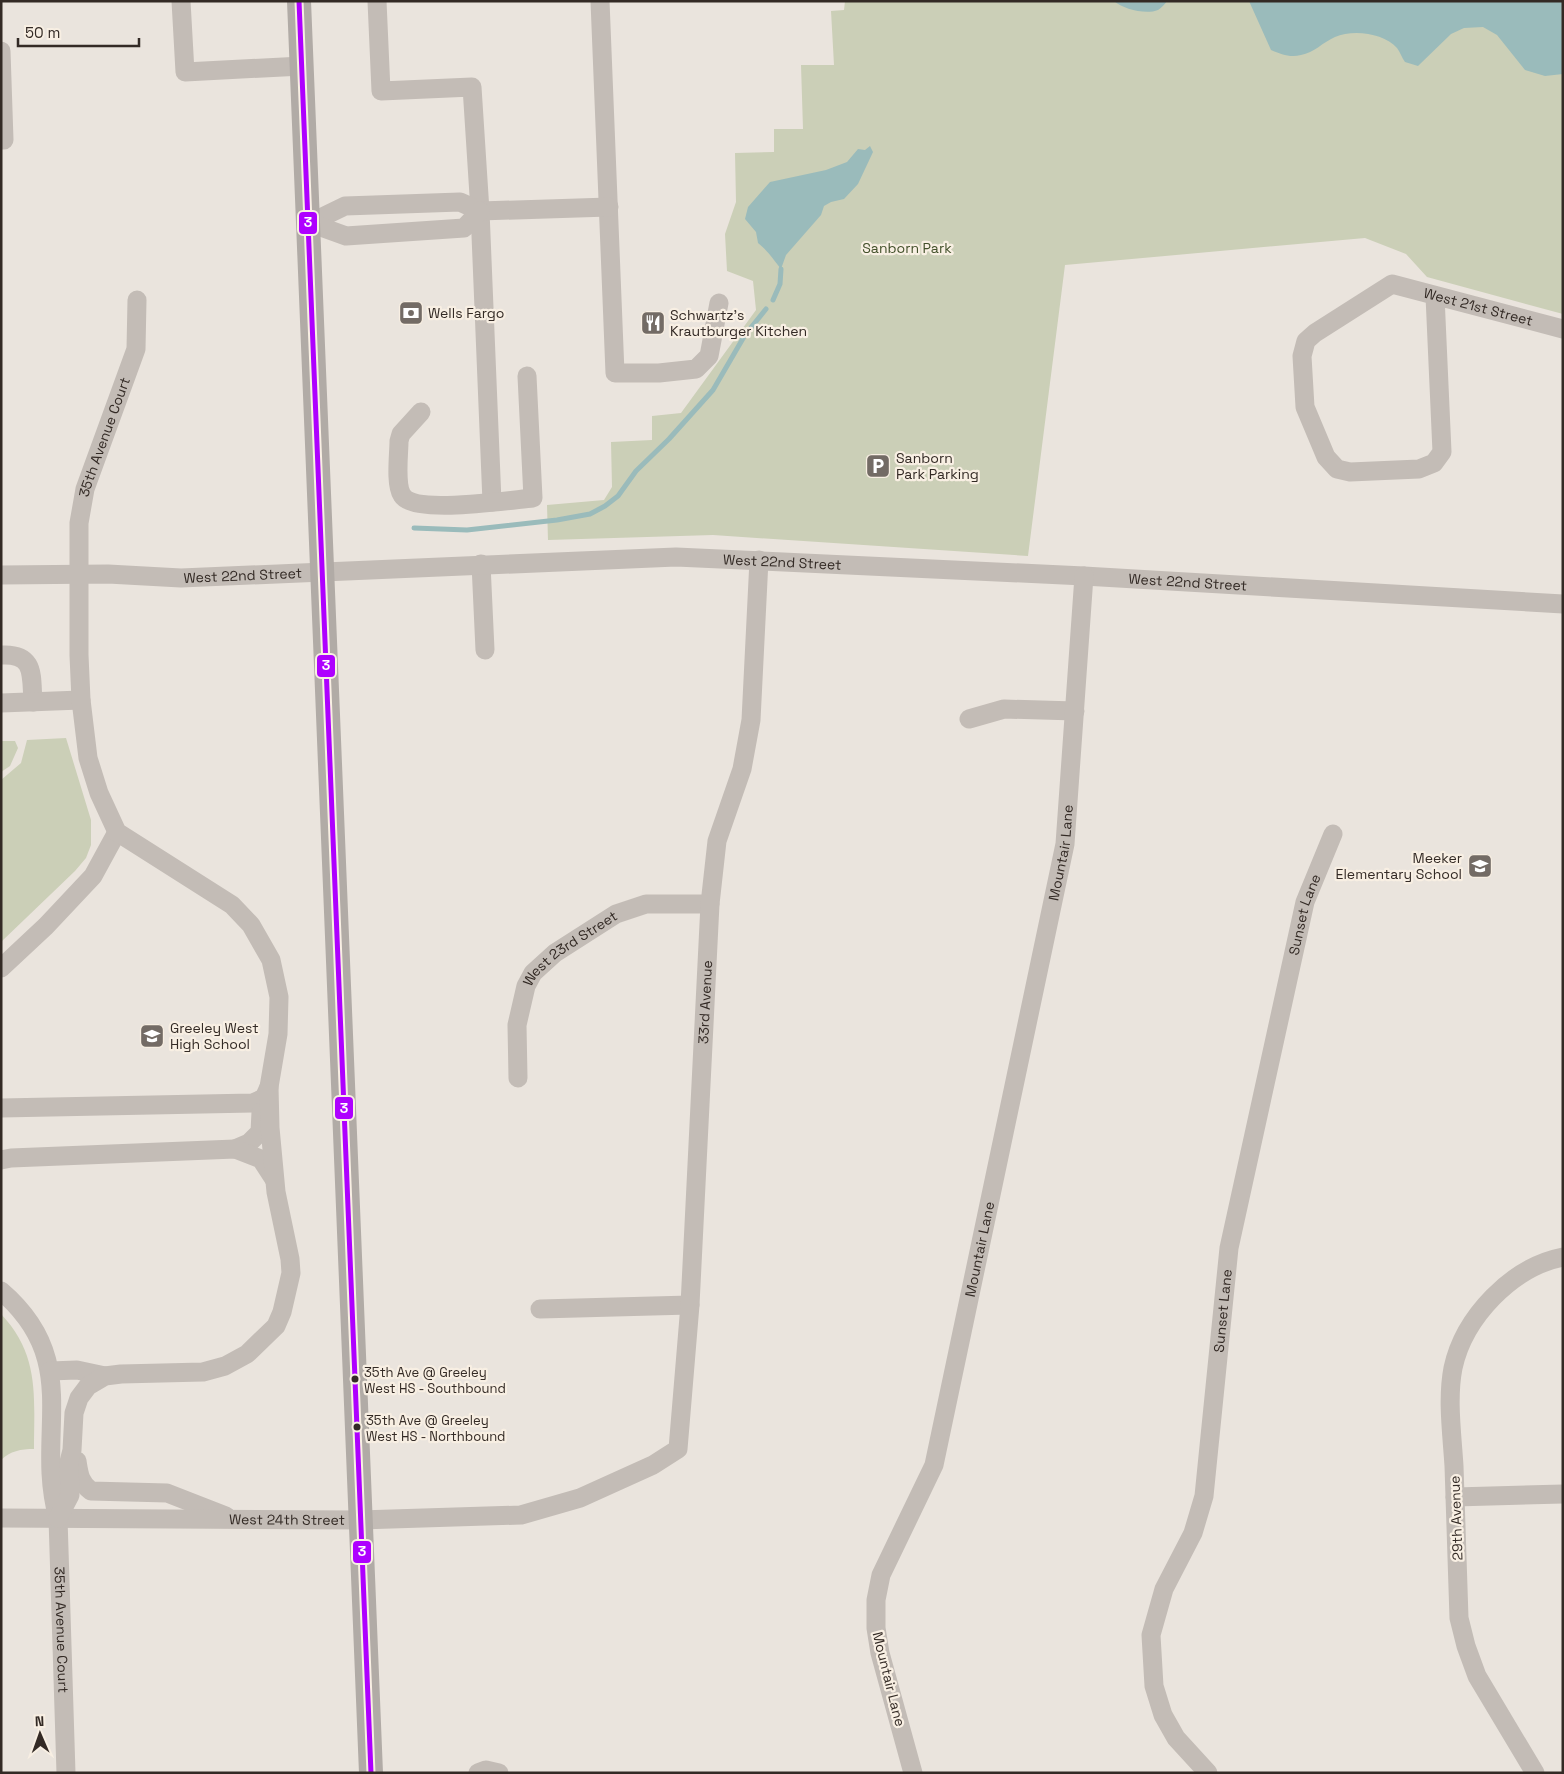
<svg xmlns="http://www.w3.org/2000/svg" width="1564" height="1774" viewBox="0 0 1564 1774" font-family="'Space Grotesk',sans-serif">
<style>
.green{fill:#cbcfb7}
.water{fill:#9abbbb}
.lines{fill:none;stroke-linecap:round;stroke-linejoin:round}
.stream{stroke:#9abbbb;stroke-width:5}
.minor{stroke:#c3bcb6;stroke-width:19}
.major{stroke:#b1aba6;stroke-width:24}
.bus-1-casing{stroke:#f8efe3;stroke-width:9}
.bus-1{stroke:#ae00ff;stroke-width:5}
.bus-dot{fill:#332a25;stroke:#f8efe3;stroke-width:2}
.labels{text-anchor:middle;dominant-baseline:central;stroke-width:4.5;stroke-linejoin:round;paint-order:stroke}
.bus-label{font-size:13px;fill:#332a25;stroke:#f8efe3;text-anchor:start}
.park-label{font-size:14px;fill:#42502a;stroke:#f8efe3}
.street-label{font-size:14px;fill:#332a25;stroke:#f8efe3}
.poi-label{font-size:14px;fill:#332a25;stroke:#f8efe3;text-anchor:start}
.line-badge{stroke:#f8efe3;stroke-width:2}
.badge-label{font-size:14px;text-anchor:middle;font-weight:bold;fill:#fff}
</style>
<rect width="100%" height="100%" fill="#eae4dd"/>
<path class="green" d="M 845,1 L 1563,1 L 1563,314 L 1427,277 L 1406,254 L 1365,238 L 1065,265 L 1028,556 L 713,535 L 548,540 L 547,505 L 604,500 L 612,487 L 611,442 L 652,440 L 652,416 L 681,413 L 756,310 L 753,281 L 727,271 L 725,234 L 736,202 L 735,153 L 774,152 L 774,129 L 803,129 L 801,65 L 834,65 L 831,11 L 844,10 Z
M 66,738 L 91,820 L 91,845 L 86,858 L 75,871 L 1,942 L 1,780 L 21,763 L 27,740 Z
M 1,741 L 15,741 L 18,748 L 10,766 L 1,772 Z
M 1,1314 C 40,1355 34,1397 34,1449 C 21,1449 10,1451 1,1460 Z"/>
<path class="water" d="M 1114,1 L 1167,1 C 1165,4 1161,8 1158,10 C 1146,15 1123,9 1114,1 Z
M 1249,1 L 1563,1 L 1563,74 L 1545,76 L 1525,70 L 1497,35 L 1483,27 L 1464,28 L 1451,34 L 1418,66 L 1405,62 C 1402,58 1400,52 1397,48 C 1384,33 1353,29 1335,37 C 1323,42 1314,53 1301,55 C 1290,58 1281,54 1271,50 Z
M 870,146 L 873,152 L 858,184 L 844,199 L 831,202 L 824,206 L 821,215 L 786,255 L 781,269 C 773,259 768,251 758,243 L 756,232 L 745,219 L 748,207 L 770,182 L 826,170 L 847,162 L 858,149 L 865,150 Z"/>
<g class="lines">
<path class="stream" d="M 773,300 L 780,284 L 781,269
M 414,528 L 467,530 L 557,520 L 590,514 L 605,506 L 618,496 L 636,471 L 669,439 L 713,390 L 745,335 L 766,309"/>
<g class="minor">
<path d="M 181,1 L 185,72 L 302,66"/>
<path d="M 377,1 L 381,91 L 472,87 L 480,211 L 492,502"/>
<path d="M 600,1 L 615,373 L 659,373 L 696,369 L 709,356 L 719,303"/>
<path d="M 1,51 L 4,140 L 1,140"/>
<path d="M 310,223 L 345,206 L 460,202 L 480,211 L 609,207"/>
<path d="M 310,223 L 346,236 L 464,228 L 480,211"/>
<path id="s1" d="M 1435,296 L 1442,452 L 1434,463 L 1419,469 L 1350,472 L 1337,469 L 1326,457 L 1305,407 L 1302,356 L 1306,341 L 1315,333 L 1392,284 L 1563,329"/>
<path d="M 421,412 L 401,434 L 399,441 C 399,454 395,484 402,495 C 414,515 510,500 533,498 L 527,376"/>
<path d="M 481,564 L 485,650"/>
<path id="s2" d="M 1,575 L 108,574 L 181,578 L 676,557 L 1084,576 L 1563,604"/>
<path d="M 1,655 C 36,653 31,676 33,702"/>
<path d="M 1,703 L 81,700"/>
<path d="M 969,719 L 1004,709 L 1075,711"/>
<path d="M 1,968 L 46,926 L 93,876 L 117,832"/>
<path id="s3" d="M 518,1078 L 517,1025 L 526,986 L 533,973 L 555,953 L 616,914 L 646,904 L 710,904"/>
<path d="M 1,1108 L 253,1103 L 264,1098 L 269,1087"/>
<path d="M 235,1149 L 249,1143 L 260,1132 L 261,1112"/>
<path d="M 1,1160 L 11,1158 L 235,1149 L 261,1159 L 274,1179"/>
<path id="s4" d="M 1,1291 C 84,1362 34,1433 58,1518 L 66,1773"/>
<path d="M 540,1309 L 690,1305"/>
<path d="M 50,1371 L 77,1370 L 105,1376"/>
<path d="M 77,1461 C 79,1474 80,1483 91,1491 L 167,1493 L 226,1516"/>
<path d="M 1455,1497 L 1563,1494"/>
<path id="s5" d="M 1,1518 L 360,1520 L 521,1515 L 580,1498 L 653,1465 L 678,1449 L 690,1305 L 710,904 L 717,841 L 742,769 L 751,720 L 759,560"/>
<path id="s6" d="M 58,1518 L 70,1495 L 69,1462 L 72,1450 L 74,1413 L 79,1398 L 88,1386 L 105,1376 L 121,1374 L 203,1372 L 225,1366 L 247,1354 L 276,1326 L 282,1312 L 291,1273 L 290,1259 L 276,1192 L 270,1128 L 269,1087 L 278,1034 L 279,997 L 271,960 L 251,925 L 232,905 L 117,832 L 99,793 L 88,758 L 81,700 L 79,655 L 79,523 L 85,489 L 136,349 L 137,300"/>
<path d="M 478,1773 L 486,1770 L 499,1773"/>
<path id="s7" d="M 913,1773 L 880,1653 L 876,1628 L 876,1600 L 881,1575 L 934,1465 L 1065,844 L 1084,576"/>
<path id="s8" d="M 1208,1773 L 1176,1738 L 1163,1715 L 1154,1686 L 1151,1635 L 1164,1589 L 1193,1533 L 1204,1496 L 1229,1248 L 1305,902 L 1333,834"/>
<path d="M 1535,1773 L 1477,1676 L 1466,1646 L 1459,1618 C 1457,1568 1456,1517 1454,1466 C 1452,1434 1447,1399 1453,1368 C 1464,1317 1512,1267 1563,1257"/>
</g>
<path class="major" d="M 299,1 L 371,1773"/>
<defs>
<path id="bus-1" d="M 299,1 L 371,1773"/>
</defs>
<use href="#bus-1" class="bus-1-casing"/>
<use href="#bus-1" class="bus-1"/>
</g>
<defs>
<symbol id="bank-square" viewBox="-11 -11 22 22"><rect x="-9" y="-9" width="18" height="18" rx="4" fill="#736b65" stroke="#f8efe3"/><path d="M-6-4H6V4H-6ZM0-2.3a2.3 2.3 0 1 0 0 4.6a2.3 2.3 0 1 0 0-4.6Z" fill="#fff"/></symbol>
<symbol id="restaurant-square" viewBox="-11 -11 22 22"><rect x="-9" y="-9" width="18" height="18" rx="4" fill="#736b65" stroke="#f8efe3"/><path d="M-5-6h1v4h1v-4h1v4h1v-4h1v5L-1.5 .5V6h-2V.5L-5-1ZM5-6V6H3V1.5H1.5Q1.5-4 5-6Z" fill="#fff"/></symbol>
<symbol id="parking-square" viewBox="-11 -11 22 22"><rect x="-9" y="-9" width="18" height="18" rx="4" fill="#736b65" stroke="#f8efe3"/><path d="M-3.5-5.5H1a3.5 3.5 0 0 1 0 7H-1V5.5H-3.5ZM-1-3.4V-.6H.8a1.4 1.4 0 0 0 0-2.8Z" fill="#fff"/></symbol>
<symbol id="school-square" viewBox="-11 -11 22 22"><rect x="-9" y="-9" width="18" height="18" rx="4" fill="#736b65" stroke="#f8efe3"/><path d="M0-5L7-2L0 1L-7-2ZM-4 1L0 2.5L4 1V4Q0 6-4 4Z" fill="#fff"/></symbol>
</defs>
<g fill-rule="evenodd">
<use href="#bank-square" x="397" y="299" width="28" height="28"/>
<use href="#restaurant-square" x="639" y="309" width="28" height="28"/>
<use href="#parking-square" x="864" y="452" width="28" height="28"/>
<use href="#school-square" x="1466" y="852" width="28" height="28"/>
<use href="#school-square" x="138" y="1022" width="28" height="28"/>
</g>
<g class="bus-dot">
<circle cx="355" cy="1379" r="4.5"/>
<circle cx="357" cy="1427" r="4.5"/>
</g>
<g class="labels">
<g class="bus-label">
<text x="364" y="1372">35th Ave @ Greeley<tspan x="364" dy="16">West HS - Southbound</tspan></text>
<text x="366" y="1420">35th Ave @ Greeley<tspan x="366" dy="16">West HS - Northbound</tspan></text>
</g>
<g class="park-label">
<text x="907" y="248">Sanborn Park</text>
</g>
<g class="street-label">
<text stroke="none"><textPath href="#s1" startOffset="598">West 21st Street</textPath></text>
<text stroke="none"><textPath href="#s6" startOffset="1326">35th Avenue Court</textPath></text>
<text stroke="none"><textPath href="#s2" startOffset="782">West 22nd Street</textPath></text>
<text stroke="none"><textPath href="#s2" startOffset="242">West 22nd Street</textPath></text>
<text stroke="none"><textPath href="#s2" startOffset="1188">West 22nd Street</textPath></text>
<text stroke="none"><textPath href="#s7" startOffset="951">Mountair Lane</textPath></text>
<text stroke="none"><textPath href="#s8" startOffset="896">Sunset Lane</textPath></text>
<text stroke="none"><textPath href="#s3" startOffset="152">West 23rd Street</textPath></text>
<text stroke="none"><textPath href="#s5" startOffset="1139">33rd Avenue</textPath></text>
<text stroke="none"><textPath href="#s7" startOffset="546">Mountair Lane</textPath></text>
<text stroke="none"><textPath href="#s8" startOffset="491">Sunset Lane</textPath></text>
<text transform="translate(1456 1518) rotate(-92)">29th Avenue</text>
<text stroke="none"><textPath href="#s5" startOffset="286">West 24th Street</textPath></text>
<text stroke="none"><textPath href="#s4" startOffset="355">35th Avenue Court</textPath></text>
<text transform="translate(889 1679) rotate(76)">Mountair Lane</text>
</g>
<g class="poi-label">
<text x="428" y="313">Wells Fargo</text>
<text x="670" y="315">Schwartz's<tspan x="670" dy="16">Krautburger Kitchen</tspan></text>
<text x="896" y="458">Sanborn<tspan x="896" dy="16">Park Parking</tspan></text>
<text x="1462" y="858" text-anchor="end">Meeker<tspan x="1462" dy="16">Elementary School</tspan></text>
<text x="170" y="1028">Greeley West<tspan x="170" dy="16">High School</tspan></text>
</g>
</g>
<g class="line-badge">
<rect x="298" y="211" width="20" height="24" rx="5" fill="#ae00ff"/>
<rect x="316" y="654" width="20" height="24" rx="5" fill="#ae00ff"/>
<rect x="334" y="1096" width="20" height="24" rx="5" fill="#ae00ff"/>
<rect x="352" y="1540" width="20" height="24" rx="5" fill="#ae00ff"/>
</g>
<g class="badge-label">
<text x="308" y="227">3</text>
<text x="326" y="670">3</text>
<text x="344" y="1113">3</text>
<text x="362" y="1556">3</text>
</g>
<rect width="1564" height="1774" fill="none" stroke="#332a25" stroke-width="5"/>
<g transform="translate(40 1734) rotate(358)" stroke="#f8efe3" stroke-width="4" paint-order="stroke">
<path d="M0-4L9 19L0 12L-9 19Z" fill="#332a25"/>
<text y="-8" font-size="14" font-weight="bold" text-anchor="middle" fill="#332a25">N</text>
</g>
<path d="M18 38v8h121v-8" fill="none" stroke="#332a25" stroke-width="2.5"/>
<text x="25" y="38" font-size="15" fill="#332a25" stroke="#f8efe3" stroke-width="4" paint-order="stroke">50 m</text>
</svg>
